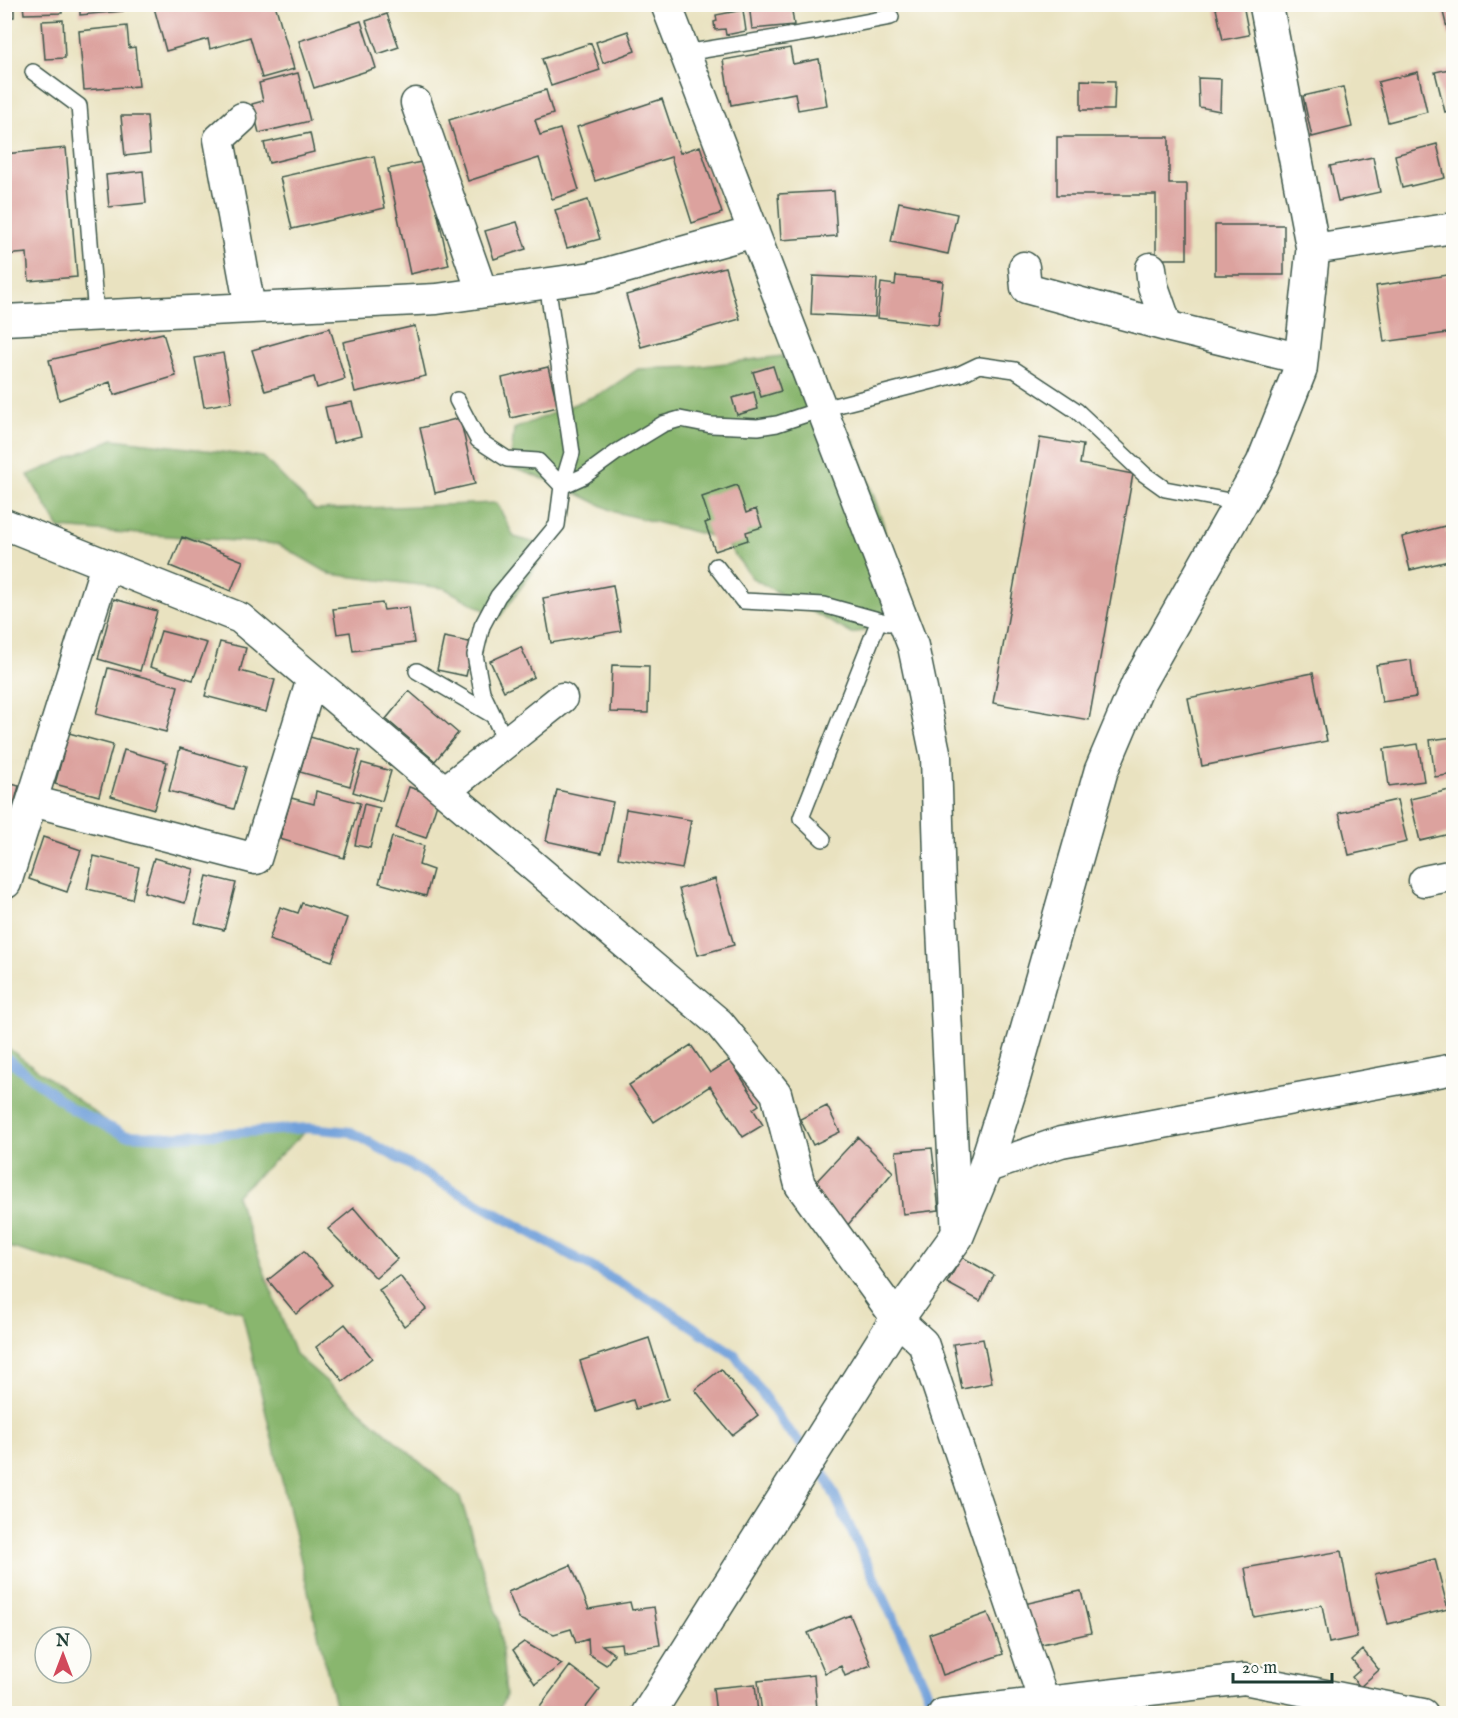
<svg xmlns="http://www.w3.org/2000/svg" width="1458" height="1718" viewBox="0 0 1458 1718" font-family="'IM FELL English',serif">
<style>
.forest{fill:#89b66e;stroke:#547a51;stroke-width:1.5}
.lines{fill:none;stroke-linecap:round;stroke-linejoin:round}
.stream{stroke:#71a0da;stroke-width:10}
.building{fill:#dca29e}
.lane-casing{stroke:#3d5649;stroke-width:18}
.street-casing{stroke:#3d5649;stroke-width:33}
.secondary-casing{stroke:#3d5649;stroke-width:36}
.lane{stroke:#fff;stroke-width:15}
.street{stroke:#fff;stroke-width:30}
.secondary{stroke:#fff;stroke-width:33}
</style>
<rect width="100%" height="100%" fill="#fdfcf7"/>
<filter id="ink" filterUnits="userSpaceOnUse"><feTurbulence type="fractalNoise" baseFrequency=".0167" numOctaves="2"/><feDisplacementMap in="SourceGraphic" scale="12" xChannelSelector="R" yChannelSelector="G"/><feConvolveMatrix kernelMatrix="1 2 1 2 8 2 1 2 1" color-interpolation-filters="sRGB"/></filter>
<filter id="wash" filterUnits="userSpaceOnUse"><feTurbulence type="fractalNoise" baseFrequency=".008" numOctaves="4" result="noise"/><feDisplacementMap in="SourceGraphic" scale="24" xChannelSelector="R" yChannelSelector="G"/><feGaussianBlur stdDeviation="1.35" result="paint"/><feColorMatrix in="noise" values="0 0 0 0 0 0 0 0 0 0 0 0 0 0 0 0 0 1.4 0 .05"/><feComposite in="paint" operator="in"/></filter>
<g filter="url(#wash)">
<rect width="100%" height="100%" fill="#e9e2c0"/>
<path class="forest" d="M 782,356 L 822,409 L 854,440 L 883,523 L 902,618 L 852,634 L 752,578 L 723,539 L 615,512 L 558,484 L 510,467 L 514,429 L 604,392 L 638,369 L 695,367 Z
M 113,439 L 263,457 L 315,510 L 497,503 L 514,537 L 550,547 L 499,618 L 444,588 L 330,574 L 278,544 L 59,528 L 28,475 Z
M 4,1045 L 125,1135 L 309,1128 L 236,1196 L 295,1354 L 460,1497 L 499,1621 L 506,1695 L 498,1713 L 337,1713 L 242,1312 L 5,1246 Z"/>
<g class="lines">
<path class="stream" d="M 4,1056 L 72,1109 L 125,1135 L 169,1137 L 309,1128 L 351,1132 L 663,1307 L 735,1355 L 786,1428 L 819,1463 L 911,1655 L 937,1714"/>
</g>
<g id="blocks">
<path class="building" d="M 4,4 L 14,4 L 14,17 L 4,18 Z
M 23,4 L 62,4 L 62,13 L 24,14 Z
M 80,4 L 122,4 L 123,11 L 80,15 Z
M 153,4 L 275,4 L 294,69 L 262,78 L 250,37 L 210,49 L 208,39 L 166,51 Z
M 749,4 L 791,4 L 794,25 L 752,29 Z
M 1215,4 L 1243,4 L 1249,35 L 1223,40 Z
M 1441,4 L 1454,4 L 1454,35 L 1449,36 Z
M 743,10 L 746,31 L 726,35 L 725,29 L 715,30 L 714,22 L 717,21 L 716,15 Z
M 387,14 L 399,47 L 378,54 L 366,21 Z
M 63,20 L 65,58 L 45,59 L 42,21 Z
M 361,21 L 376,68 L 314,88 L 299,41 Z
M 127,26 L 129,48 L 135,47 L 139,86 L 84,90 L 79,31 Z
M 628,31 L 635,51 L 603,63 L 596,42 Z
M 591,43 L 600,70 L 551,86 L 542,59 Z
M 790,48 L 793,64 L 819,59 L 827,105 L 798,110 L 795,93 L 731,105 L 723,60 Z
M 1454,68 L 1454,110 L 1445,112 L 1435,72 Z
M 1418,72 L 1427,112 L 1388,122 L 1378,82 Z
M 298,73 L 310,121 L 259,133 L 252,104 L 263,101 L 259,83 Z
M 1198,78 L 1221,79 L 1220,111 L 1199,107 Z
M 1081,80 L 1115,81 L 1114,110 L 1081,110 Z
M 1343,87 L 1352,127 L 1312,137 L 1303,96 Z
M 546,90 L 553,114 L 535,120 L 540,135 L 560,129 L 579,190 L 552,199 L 539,158 L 468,181 L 449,120 Z
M 662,99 L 680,153 L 700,146 L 722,213 L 692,223 L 671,157 L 595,181 L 577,127 Z
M 121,116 L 147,116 L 150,153 L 125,156 Z
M 310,133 L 314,152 L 269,163 L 264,143 Z
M 1057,137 L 1169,137 L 1169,184 L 1187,184 L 1187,259 L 1156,259 L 1156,195 L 1057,195 Z
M 1437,144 L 1445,178 L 1402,188 L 1395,155 Z
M 66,148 L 77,277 L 29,281 L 27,253 L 4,255 L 4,154 Z
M 374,156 L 385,208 L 292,229 L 280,177 Z
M 1373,157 L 1380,192 L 1338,201 L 1330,166 Z
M 426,161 L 449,265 L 410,274 L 388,169 Z
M 143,171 L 146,203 L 109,207 L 106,175 Z
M 834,191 L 837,236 L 781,240 L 778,194 Z
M 588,200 L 600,239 L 567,248 L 555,210 Z
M 899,202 L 957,214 L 948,254 L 891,242 Z
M 517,222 L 526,249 L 494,259 L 485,231 Z
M 1215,225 L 1284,225 L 1284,275 L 1215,275 Z
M 725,267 L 740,319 L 641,347 L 626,295 Z
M 1454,274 L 1454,332 L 1384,342 L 1376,286 Z
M 813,276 L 877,279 L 875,317 L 811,314 Z
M 896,276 L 943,281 L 938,325 L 877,318 L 881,283 L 895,285 Z
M 415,326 L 426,376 L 355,392 L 343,342 Z
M 330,328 L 345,379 L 317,388 L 314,377 L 265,391 L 252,350 Z
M 163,333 L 176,376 L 114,395 L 110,382 L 59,400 L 49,360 Z
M 223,353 L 232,402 L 204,407 L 195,358 Z
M 773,366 L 781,391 L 761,397 L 753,372 Z
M 548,367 L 558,407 L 511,418 L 502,378 Z
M 754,392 L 758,409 L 737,415 L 732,398 Z
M 352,402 L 361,436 L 333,443 L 325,407 Z
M 460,418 L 475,484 L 435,493 L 420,428 Z
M 1040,438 L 1083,445 L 1080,464 L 1133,474 L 1089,720 L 993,703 Z
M 737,485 L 746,513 L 756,509 L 762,527 L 746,532 L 748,540 L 715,551 L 705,523 L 710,521 L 702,497 Z
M 1445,526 L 1453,560 L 1410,570 L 1402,537 Z
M 182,537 L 243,561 L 231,591 L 170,566 Z
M 613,585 L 621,631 L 551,643 L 543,598 Z
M 114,599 L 157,611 L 140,671 L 98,659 Z
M 382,603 L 384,610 L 409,607 L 414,643 L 353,651 L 350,632 L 337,634 L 333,609 Z
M 161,631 L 207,643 L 193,680 L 150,667 Z
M 444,637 L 474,643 L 466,676 L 437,670 Z
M 220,642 L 246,648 L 240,671 L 275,680 L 266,712 L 205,696 Z
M 521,647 L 534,677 L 504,691 L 490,661 Z
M 1411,660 L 1416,697 L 1382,702 L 1376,665 Z
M 612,665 L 649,666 L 648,713 L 610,712 Z
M 108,668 L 178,686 L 166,732 L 96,714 Z
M 1313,673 L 1327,741 L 1202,766 L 1188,698 Z
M 409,691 L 458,733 L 435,761 L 386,719 Z
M 69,733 L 113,745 L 99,796 L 55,784 Z
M 310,737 L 360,751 L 350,786 L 300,772 Z
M 1454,737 L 1454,774 L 1435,777 L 1430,740 Z
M 1418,744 L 1424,781 L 1389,786 L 1384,749 Z
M 180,748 L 246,767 L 234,809 L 169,791 Z
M 124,750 L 167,762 L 154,809 L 111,796 Z
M 362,763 L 391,771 L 382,801 L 353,792 Z
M 4,782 L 19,786 L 5,837 L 4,836 Z
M 409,787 L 439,797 L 426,838 L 396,828 Z
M 1454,789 L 1454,833 L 1420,841 L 1410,799 Z
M 557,790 L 613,802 L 602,853 L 546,841 Z
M 316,791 L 360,803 L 344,858 L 280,839 L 291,798 L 314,804 Z
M 1397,800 L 1407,842 L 1349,855 L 1339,813 Z
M 364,804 L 380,808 L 370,848 L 355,845 Z
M 626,809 L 691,820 L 682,869 L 618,858 Z
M 43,837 L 81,850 L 67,892 L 29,879 Z
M 392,837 L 424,846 L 419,865 L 433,870 L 426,896 L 379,883 Z
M 94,856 L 139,867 L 132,899 L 87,889 Z
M 154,858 L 194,869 L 185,903 L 144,892 Z
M 207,876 L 236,883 L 224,930 L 195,923 Z
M 715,879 L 734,945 L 698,955 L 679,889 Z
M 302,903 L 347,918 L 332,961 L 269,940 L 280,907 L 298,913 Z
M 691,1045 L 710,1073 L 730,1060 L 759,1105 L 753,1109 L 763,1125 L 743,1137 L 710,1086 L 654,1122 L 629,1085 Z
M 827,1106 L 840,1132 L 813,1145 L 800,1119 Z
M 858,1137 L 893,1172 L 846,1227 L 811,1187 Z
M 932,1148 L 939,1210 L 903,1214 L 896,1151 Z
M 354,1208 L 397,1259 L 376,1278 L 328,1229 Z
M 304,1251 L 332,1285 L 296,1314 L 268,1280 Z
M 962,1257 L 994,1275 L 980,1301 L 947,1283 Z
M 400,1276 L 426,1309 L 404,1326 L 379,1290 Z
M 345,1324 L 372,1358 L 343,1381 L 316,1347 Z
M 649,1338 L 668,1399 L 636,1409 L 633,1400 L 596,1412 L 580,1361 Z
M 983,1339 L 992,1383 L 962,1389 L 953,1344 Z
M 721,1369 L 758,1415 L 732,1435 L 695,1390 Z
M 1341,1551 L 1357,1637 L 1329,1643 L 1322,1605 L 1254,1617 L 1245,1568 Z
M 1435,1559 L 1448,1609 L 1388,1624 L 1375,1574 Z
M 571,1565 L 589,1609 L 630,1602 L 632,1610 L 654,1607 L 660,1645 L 622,1651 L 621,1643 L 602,1645 L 614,1654 L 606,1665 L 589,1654 L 588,1639 L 576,1643 L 571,1629 L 554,1634 L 519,1619 L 508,1592 Z
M 1454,1580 L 1454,1602 L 1453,1602 L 1447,1582 Z
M 1081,1591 L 1091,1633 L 1033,1646 L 1024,1604 Z
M 988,1613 L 1003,1654 L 943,1675 L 929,1634 Z
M 850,1615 L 871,1665 L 845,1676 L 841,1666 L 825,1673 L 808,1633 Z
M 524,1642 L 562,1664 L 535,1684 L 513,1650 Z
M 1363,1650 L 1379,1670 L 1360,1687 L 1352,1677 L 1360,1670 L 1352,1660 Z
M 570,1666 L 600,1689 L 581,1714 L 534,1714 Z
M 814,1675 L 817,1709 L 762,1714 L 758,1681 Z
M 755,1684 L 758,1714 L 716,1714 L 713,1688 Z"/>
</g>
</g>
<g filter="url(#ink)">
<use href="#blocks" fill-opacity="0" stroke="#3d5649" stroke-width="1.5"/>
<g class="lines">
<defs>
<path id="lane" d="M 685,53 L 818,31 L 891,17
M 33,72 L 79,106 L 96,316
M 457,400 L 478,440 L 507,459 L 538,461 L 562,486 L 584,476 L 617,452 L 663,424 L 680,419 L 711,425 L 758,427 L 777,424 L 822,409 L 960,374 L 979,365 L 1015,370 L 1077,411 L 1144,474 L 1165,489 L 1240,503
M 716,566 L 743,601 L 824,605 L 889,623
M 417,671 L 494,716
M 506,742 L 482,692 L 475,655 L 482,626 L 498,596 L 557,525 L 562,486 L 572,453 L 547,283
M 823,839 L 801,818 L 879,620"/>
<path id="street" d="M 666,4 L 913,646 L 936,757 L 940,888 L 957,1236
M 416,103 L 482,292
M 242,118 L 219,139 L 250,308
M 1313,249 L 1454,228
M 1024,267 L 1026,288 L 1170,327 L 1302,359
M 1151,268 L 1153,286 L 1167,326
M 4,320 L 437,299 L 592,277 L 754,232
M 4,524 L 240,618 L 719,1023 L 776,1093 L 800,1185 L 897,1319 L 923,1343 L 1044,1702
M 445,791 L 562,698
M 32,801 L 256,859 L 312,679
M 1424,881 L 1454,875
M 6,883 L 106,565
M 985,1168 L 1061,1142 L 1454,1069
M 943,1714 L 1244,1679 L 1423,1714"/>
<path id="secondary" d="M 648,1714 L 897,1319 L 957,1236 L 985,1168 L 1013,1080 L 1101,771 L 1138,684 L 1263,463 L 1300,370 L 1313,249 L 1266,4"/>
</defs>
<use href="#lane" class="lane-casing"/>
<use href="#street" class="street-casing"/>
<use href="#secondary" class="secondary-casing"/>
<use href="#lane" class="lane"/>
<use href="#street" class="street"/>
<use href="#secondary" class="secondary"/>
</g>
</g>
<rect width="1458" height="1718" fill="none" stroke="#fdfcf7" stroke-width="24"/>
<g transform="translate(63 1655)"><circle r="28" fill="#fdfcf7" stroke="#a4b0a9" stroke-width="1.5"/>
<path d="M0-4.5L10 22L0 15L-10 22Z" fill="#d1495b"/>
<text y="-9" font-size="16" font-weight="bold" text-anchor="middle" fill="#1f3d34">N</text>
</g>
<path d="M1233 1673v9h99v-9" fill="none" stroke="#1f3d34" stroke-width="3"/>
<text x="1242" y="1673" font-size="18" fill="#1f3d34" stroke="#fdfcf7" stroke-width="4.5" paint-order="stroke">20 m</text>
</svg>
